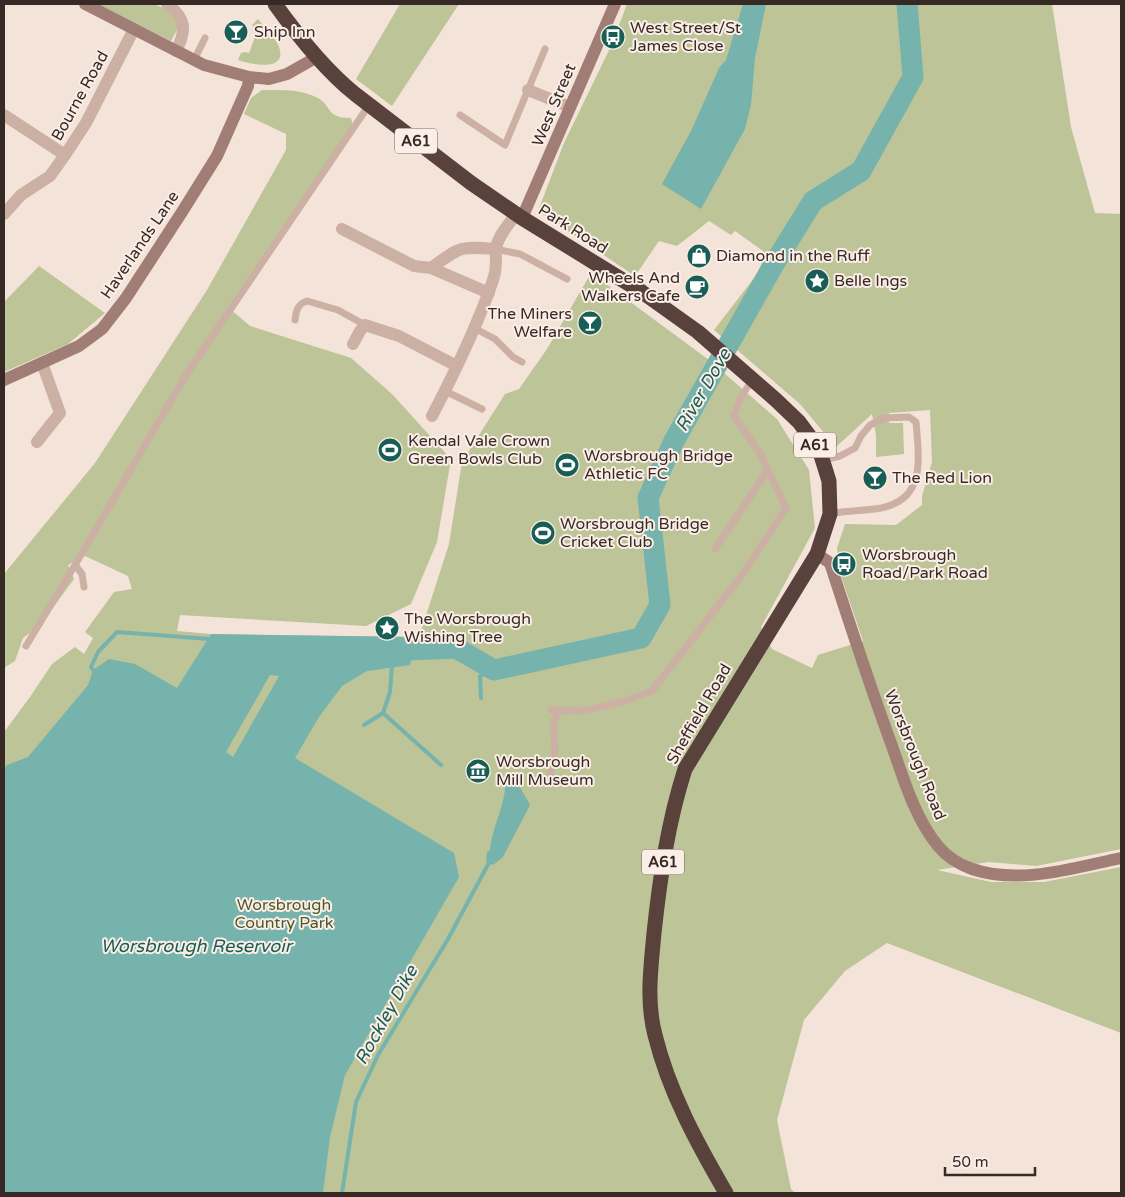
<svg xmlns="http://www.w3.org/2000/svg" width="1125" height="1197" viewBox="0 0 1125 1197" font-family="'Varela Round',sans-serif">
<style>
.green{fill:#bcc498}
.water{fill:#75b3ac;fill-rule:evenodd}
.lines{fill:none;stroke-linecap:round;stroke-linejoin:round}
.stream{stroke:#75b3ac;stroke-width:4}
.river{stroke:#75b3ac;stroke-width:21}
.lane{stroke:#cdb0a4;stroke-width:7}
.street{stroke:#cdb0a4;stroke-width:12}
.secondary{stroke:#a17e75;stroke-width:12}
.highway{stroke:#59413c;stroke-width:15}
.labels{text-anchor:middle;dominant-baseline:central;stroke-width:4;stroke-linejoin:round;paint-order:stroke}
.shield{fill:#fbeee6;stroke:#726460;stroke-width:1}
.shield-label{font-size:15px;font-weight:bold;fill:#372926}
.poi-label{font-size:16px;fill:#372926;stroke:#fbeee6;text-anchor:start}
.street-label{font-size:16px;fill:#372926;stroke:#fbeee6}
.park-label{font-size:16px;fill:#4e5828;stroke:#fbeee6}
.water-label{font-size:18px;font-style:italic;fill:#185d56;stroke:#fbeee6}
</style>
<rect width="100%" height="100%" fill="#f4e3d9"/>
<path class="green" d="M 97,4 L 154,4 L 165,9 L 175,17 L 178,28 L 171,41 Z
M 400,4 L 459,4 L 392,106 L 356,79 Z
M 627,4 L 1052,4 L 1071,127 L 1095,213 L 1121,214 L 1121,849 L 1036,866 L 989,862 L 937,870 L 991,882 L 1044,882 L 1121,867 L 1121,1033 L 887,943 L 845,971 L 804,1020 L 777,1120 L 791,1189 L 795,1193 L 4,1193 L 4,732 L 30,697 L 52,664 L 75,647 L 84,654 L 93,638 L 85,632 L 114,592 L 132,589 L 128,576 L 85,556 L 68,565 L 74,579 L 41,624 L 23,638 L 15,661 L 4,668 L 4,574 L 95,463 L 207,290 L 286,150 L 286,134 L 244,114 L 251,98 L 262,90 C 280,90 300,89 316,97 C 333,105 324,118 351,118 L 353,126 L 230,309 L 250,326 L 351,358 L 392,394 L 451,459 L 437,542 L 411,604 L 366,626 L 180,615 L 177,631 L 211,634 L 416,637 L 433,641 L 421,631 L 449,544 L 462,462 L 505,394 L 519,389 L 547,349 L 591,273 L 709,360 L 777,419 L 809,470 L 815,528 L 761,627 L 772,649 L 812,668 L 818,655 L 863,641 L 840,573 L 837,548 L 845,524 L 896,525 L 922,505 L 922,496 L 932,462 L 930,410 L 889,413 L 889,423 L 903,423 L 904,454 L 876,457 L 876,435 L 872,414 L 836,447 L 800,404 L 714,330 L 761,269 L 763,251 L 735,231 L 731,235 L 709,221 L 677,246 L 659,241 L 635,276 L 538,211 L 564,143 L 612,44 Z
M 258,19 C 264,27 276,38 279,47 C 288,73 249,64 238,60 L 241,53 L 245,52 L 249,53 L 255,37 L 253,36 L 255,29 L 252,25 Z
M 39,266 L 105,313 L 68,344 L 4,372 L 4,302 Z"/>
<path class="water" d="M 743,4 L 766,4 L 755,58 L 751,105 L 745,129 L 701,209 L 662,184 L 692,129 L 719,68 L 726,60 Z
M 211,634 L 416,637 L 410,665 L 367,671 L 342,686 L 319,717 L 295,758 L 454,853 L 459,877 L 345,1075 L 330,1137 L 323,1193 L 4,1193 L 4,769 L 7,765 L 28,757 L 88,685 L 93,670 L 109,659 L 135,664 L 177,688 ZM 270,675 L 279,676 L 233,757 L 226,752 Z
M 509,776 L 521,789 L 530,805 L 503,857 L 493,865 L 486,861 L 487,852 L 490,850 C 492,825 508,802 505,777 Z"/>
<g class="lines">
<path class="stream" d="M 392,664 L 390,692 L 383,713 L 441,765
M 95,673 L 91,667 L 98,652 L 117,632 L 209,639 L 214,641
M 481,698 L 480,676 L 494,670
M 364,725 L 383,713
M 342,1193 L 356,1102 L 378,1055 L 448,939 L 491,859"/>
<path class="river" d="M 386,651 L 456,648 L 494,670 L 641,638 L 660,605 L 648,498 L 674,441 L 774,264 L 813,201 L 861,171 L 913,77 L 907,4"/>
<path class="lane" d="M 194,60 L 205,38
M 460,115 L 505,145 L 545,49
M 495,249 L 520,254 L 567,279
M 295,320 C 296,312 297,304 307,301 L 338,310 L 365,325
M 474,328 L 495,339 L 513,357 L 522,362
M 445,391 L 482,409
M 823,460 L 840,456 L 855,448 L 861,436 L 870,425 L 884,418 L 909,417 L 916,422 C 919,459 926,499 881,508 C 864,511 847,510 830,514
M 715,549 L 768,470 L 761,455 L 734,416 L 740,399 L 752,380
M 75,565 L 82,574 L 84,587
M 26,646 L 75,565 L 186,375 L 369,105
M 551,710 L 583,711 L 625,701 L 652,691 L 742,575 L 786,508 L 768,470
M 549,777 L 555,751 L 553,724 L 559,711"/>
<path class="street" d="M 167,4 C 186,18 187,30 176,51
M 528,90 L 570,107
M 4,115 L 65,155
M 4,214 L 21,195 L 50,176 L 65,155 L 86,123 L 134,29
M 342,229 L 414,266 L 431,268 C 460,247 459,246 495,249
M 431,268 L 489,293
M 353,344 L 360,331 L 365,325 L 399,336 L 457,366
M 432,416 C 455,372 477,327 493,280 C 498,266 495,263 496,250 C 496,238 509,224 516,214
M 37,442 L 60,413 L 42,363"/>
<path class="secondary" d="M 85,4 L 204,65 L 249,77 L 269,79 L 287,74 L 317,57
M 522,218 L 615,4
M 4,380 L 79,346 L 102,329 L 126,298 L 182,212 L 217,156 L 248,86 L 249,77
M 817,554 L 830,563 C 850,625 870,686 892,746 C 904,780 915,818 938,846 C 947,857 958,864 972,869 C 1020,885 1073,868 1121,858"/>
<path class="highway" d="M 275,4 C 298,36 324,69 355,94 L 471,183 L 522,218 L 642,292 L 698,332 L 776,400 L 799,422 L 819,449 L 829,481 L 830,514 L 817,554 L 685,769 C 668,822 660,877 654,933 C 651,967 646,1001 655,1035 C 669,1092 697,1143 726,1193"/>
</g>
<defs>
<symbol id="bar-disc" viewBox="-11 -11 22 22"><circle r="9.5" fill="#185d56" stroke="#fbeee6"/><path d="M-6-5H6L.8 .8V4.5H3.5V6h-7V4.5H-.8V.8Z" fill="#fff"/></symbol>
<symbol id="bus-disc" viewBox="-11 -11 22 22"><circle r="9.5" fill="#185d56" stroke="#fbeee6"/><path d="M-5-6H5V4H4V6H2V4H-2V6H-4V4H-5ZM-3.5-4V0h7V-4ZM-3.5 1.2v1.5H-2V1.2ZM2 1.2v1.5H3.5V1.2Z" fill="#fff"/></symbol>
<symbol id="shop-disc" viewBox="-11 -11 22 22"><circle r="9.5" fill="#185d56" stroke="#fbeee6"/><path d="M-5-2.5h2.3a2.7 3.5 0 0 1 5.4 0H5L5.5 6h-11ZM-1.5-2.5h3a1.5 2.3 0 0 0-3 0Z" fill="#fff"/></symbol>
<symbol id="sight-disc" viewBox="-11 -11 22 22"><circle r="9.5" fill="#185d56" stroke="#fbeee6"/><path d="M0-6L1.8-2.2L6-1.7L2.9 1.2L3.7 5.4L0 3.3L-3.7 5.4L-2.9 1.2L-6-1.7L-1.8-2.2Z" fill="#fff"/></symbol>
<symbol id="cafe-disc" viewBox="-11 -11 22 22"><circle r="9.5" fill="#185d56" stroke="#fbeee6"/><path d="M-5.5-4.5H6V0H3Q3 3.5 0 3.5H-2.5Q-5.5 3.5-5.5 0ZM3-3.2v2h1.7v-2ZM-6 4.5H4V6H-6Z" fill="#fff"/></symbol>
<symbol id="stadium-disc" viewBox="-11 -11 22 22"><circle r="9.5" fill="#185d56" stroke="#fbeee6"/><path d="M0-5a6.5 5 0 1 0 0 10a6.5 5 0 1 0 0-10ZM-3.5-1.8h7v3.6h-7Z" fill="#fff"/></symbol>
<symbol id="museum-disc" viewBox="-11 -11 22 22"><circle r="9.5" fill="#185d56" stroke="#fbeee6"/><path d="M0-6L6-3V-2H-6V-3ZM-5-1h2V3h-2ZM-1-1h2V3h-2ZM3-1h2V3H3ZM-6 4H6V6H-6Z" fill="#fff"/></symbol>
</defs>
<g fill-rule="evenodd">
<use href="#bar-disc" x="222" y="18" width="28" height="28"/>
<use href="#bus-disc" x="599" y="23" width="28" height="28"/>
<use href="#shop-disc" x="685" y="242" width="28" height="28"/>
<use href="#sight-disc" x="803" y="267" width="28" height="28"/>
<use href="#cafe-disc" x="683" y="273" width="28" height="28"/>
<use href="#bar-disc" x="576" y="309" width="28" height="28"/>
<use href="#stadium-disc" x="376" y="436" width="28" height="28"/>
<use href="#stadium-disc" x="553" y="451" width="28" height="28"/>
<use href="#bar-disc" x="861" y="464" width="28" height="28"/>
<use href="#stadium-disc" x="529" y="519" width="28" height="28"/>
<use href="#bus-disc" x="830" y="550" width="28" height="28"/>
<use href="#sight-disc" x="373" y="614" width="28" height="28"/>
<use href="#museum-disc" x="464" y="757" width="28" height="28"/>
</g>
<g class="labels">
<g class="shield">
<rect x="395" y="128.5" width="42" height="25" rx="4"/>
<rect x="794" y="432.5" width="42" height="25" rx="4"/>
<rect x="642" y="849.5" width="42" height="25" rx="4"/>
</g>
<g class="shield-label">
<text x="416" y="141">A61</text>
<text x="815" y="445">A61</text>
<text x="663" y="862">A61</text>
</g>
<g class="poi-label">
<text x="630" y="28">West Street/St<tspan x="630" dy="18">James Close</tspan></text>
<text x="254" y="32">Ship Inn</text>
<text x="716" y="256">Diamond in the Ruff</text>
<text x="680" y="278" text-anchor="end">Wheels And<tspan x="680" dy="18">Walkers Cafe</tspan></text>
<text x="834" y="281">Belle Ings</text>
<text x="572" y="314" text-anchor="end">The Miners<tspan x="572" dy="18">Welfare</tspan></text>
<text x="408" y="441">Kendal Vale Crown<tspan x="408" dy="18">Green Bowls Club</tspan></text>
<text x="584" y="456">Worsbrough Bridge<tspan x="584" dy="18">Athletic FC</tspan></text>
<text x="892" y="478">The Red Lion</text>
<text x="560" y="524">Worsbrough Bridge<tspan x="560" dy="18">Cricket Club</tspan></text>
<text x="862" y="555">Worsbrough<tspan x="862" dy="18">Road/Park Road</tspan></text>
<text x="404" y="619">The Worsbrough<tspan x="404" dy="18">Wishing Tree</tspan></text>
<text x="496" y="762">Worsbrough<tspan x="496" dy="18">Mill Museum</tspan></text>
</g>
<g class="street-label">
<text transform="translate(80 96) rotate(-61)">Bourne Road</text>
<text transform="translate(554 105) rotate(-67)">West Street</text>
<text transform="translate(573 229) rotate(32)">Park Road</text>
<text transform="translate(140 245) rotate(-56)">Haverlands Lane</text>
<text transform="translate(699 714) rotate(-60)">Sheffield Road</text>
<text transform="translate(915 755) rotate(68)">Worsbrough Road</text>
</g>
<g class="park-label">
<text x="284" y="905">Worsbrough<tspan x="284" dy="18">Country Park</tspan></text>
</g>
<g class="water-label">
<text transform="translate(703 390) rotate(-60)">River Dove</text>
<text x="196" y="946">Worsbrough Reservoir</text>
<text transform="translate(386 1015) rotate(-61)">Rockley Dike</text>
</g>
</g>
<rect width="1125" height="1197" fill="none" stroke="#372926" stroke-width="10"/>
<path d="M945 1167v8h90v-8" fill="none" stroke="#372926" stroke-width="2.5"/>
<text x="952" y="1167" font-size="15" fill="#372926" stroke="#fbeee6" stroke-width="4" paint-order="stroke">50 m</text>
</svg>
